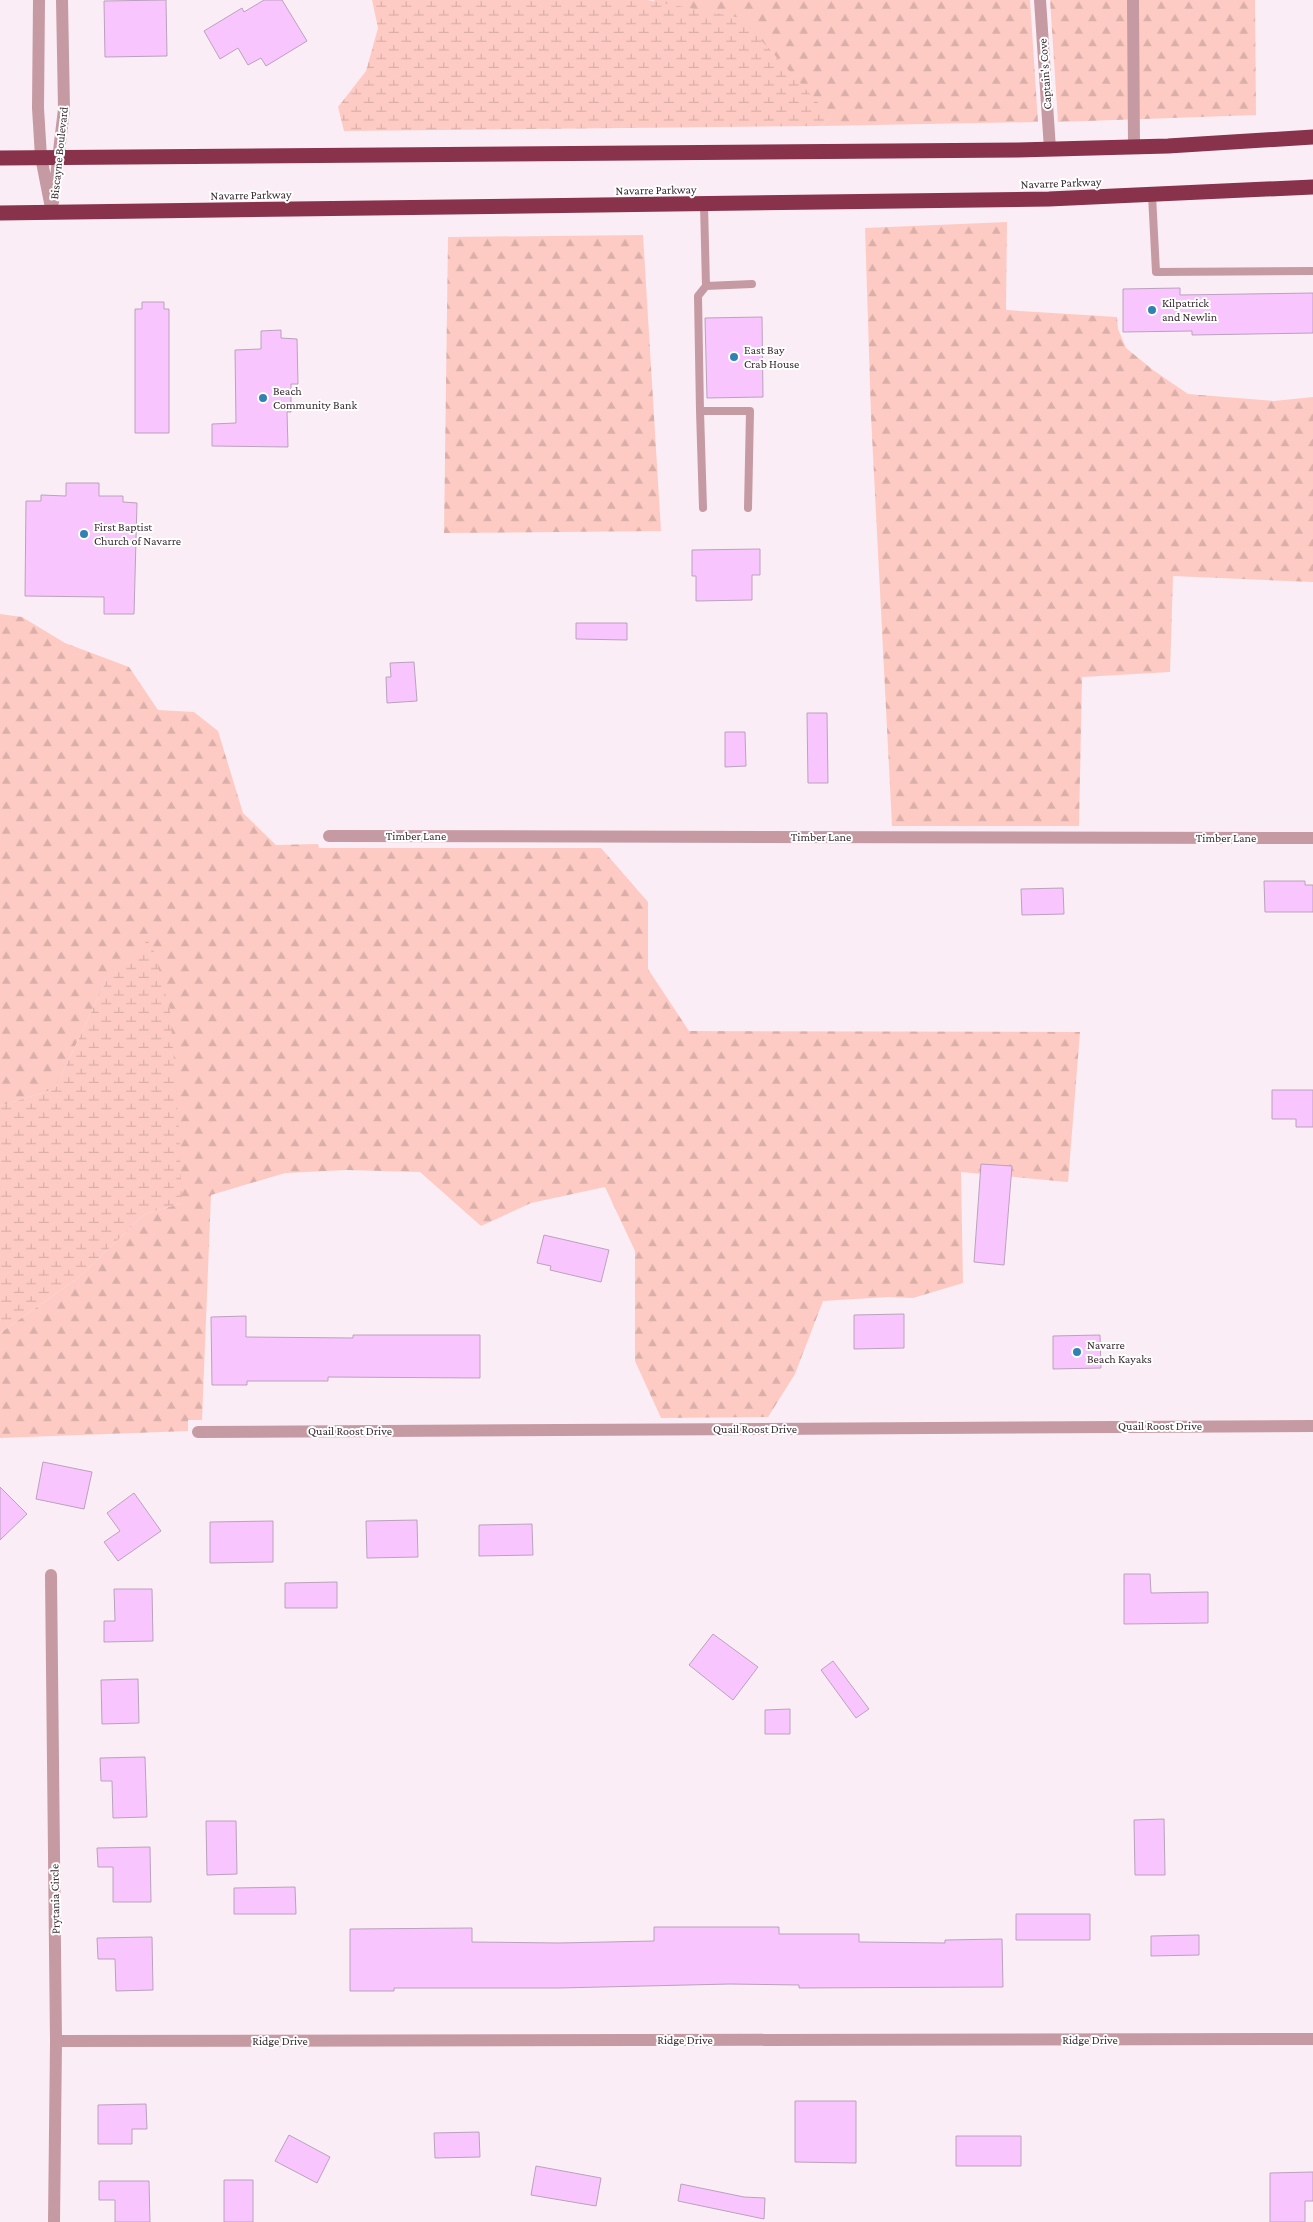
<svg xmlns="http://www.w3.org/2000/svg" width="1313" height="2222" viewBox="0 0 1313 2222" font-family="'Crimson Pro',serif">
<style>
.forest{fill:url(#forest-firs)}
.wetland{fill:url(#wetland-marsh)}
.building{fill:#f9c5fe;stroke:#baa2bc}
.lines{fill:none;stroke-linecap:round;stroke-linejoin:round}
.lane{stroke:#c69aa3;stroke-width:8}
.street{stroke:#c69aa3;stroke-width:12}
.highway{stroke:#88324b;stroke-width:15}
.poi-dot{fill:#3182b3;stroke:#fff;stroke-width:2}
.labels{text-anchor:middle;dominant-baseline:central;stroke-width:4;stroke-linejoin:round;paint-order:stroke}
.street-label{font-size:12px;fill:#3a2d34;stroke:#fff}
.poi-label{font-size:12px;fill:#3a2d34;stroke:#fff;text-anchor:start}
</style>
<defs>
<pattern id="forest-firs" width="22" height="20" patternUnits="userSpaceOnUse" patternTransform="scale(1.25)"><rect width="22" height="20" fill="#fecbc4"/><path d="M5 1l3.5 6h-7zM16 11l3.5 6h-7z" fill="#daafa9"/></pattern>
<pattern id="wetland-marsh" width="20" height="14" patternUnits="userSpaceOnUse" patternTransform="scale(1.25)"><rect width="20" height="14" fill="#fecbc4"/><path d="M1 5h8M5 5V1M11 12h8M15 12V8" fill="none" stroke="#daafa9"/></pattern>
</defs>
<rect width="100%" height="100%" fill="#fbedf5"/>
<path class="forest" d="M 653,0 L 1030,0 L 1038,122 L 821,126 L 831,117 Z
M 1050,0 L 1255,0 L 1256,115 L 1058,122 Z
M 1007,222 L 1006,310 L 1117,317 L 1118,329 L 1126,348 L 1153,370 L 1188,394 L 1274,401 L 1313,397 L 1313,582 L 1173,576 L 1170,672 L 1082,677 L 1079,826 L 892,826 L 871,416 L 865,228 Z
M 643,235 L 661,531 L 444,533 L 448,237 Z
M 0,614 L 22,617 L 65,643 L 129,667 L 158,710 L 194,712 L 218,731 L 243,813 L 276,845 L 318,844 L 319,848 L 601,848 L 648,902 L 648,969 L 689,1031 L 1080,1032 L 1068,1182 L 961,1172 L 963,1283 L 913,1298 L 888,1297 L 823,1301 L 795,1374 L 768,1417 L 661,1418 L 635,1361 L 635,1251 L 605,1187 L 531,1203 L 481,1226 L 420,1172 L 346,1170 L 285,1173 L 211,1195 L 202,1420 L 188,1420 L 188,1431 L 0,1438 L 0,1333 L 78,1278 L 145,1214 L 182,1203 L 106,981 L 55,1089 L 0,1106 Z"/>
<path class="wetland" d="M 372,0 L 648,0 L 741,18 L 831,117 L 821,126 L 344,131 L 338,107 L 366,71 L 378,28 Z
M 150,938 L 170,1009 L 179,1127 L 182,1203 L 145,1214 L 78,1278 L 0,1333 L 0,1106 L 55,1089 L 106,981 Z"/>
<path class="building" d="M 166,0 L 167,56 L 105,57 L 104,1 Z
M 264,0 L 282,0 L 307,41 L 266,66 L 261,58 L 248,65 L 238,48 L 220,59 L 204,31 L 242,8 L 244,12 Z
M 1180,288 L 1180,295 L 1313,293 L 1313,333 L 1192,335 L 1192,331 L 1123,332 L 1123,289 Z
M 142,302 L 164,302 L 164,309 L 169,309 L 169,433 L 135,433 L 135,309 L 142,309 Z
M 762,317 L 763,397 L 707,398 L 705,318 Z
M 281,330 L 281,338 L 297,339 L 298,384 L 291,384 L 291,412 L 287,412 L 288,447 L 212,446 L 212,424 L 236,423 L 235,350 L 261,349 L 261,331 Z
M 66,483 L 99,483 L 99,496 L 123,496 L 123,502 L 137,503 L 134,614 L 104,614 L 104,597 L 25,596 L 26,501 L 41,501 L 41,495 L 66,496 Z
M 760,549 L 760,575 L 752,575 L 752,600 L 696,601 L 696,576 L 692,576 L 692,550 Z
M 576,623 L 627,623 L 627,640 L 576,639 Z
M 414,662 L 417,701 L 387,703 L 386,677 L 391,677 L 390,663 Z
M 807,713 L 827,713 L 828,783 L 808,783 Z
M 725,732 L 745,732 L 746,766 L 725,767 Z
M 1264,881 L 1305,881 L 1305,885 L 1313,885 L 1313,912 L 1265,912 Z
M 1063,888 L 1064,914 L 1022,915 L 1021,889 Z
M 1272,1090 L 1313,1090 L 1313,1127 L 1296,1127 L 1296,1119 L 1272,1119 Z
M 981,1164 L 1012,1166 L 1004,1265 L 974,1262 Z
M 544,1235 L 609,1250 L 601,1282 L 550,1270 L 551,1266 L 537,1263 Z
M 904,1314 L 904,1348 L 854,1349 L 854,1315 Z
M 246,1316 L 246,1337 L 353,1338 L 353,1335 L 480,1335 L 480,1378 L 328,1377 L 328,1381 L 247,1381 L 247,1385 L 212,1385 L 211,1317 Z
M 1100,1335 L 1101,1368 L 1053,1369 L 1053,1336 Z
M 43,1462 L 92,1472 L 84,1509 L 36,1499 Z
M 0,1487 L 27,1514 L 0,1540 Z
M 134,1493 L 161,1531 L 118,1561 L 104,1542 L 120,1531 L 107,1513 Z
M 417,1520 L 418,1557 L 367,1558 L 366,1521 Z
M 273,1521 L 273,1562 L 210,1563 L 210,1522 Z
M 532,1524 L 533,1555 L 479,1556 L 479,1525 Z
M 1124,1574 L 1150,1574 L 1151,1593 L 1208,1592 L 1208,1623 L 1124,1624 Z
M 337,1582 L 337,1608 L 285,1608 L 285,1583 Z
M 114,1589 L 152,1589 L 153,1641 L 104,1642 L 104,1621 L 115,1621 Z
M 713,1634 L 758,1667 L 733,1700 L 689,1665 Z
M 833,1661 L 869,1709 L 856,1718 L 821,1670 Z
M 138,1679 L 139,1723 L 102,1724 L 101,1680 Z
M 790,1709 L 790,1734 L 765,1734 L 765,1710 Z
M 145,1757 L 147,1817 L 113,1818 L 112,1781 L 101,1781 L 100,1758 Z
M 1164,1819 L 1165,1875 L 1135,1875 L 1134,1820 Z
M 206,1821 L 236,1821 L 237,1874 L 207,1875 Z
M 150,1847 L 151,1902 L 113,1902 L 113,1867 L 98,1867 L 97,1848 Z
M 295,1887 L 296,1914 L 234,1914 L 234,1888 Z
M 1016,1914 L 1090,1914 L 1090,1940 L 1016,1940 Z
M 654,1927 L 779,1927 L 779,1934 L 859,1934 L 859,1942 L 945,1943 L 945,1940 L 1002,1939 L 1003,1987 L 799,1988 L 799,1985 L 730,1984 L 559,1988 L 394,1988 L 394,1991 L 350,1991 L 350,1929 L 472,1928 L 472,1942 L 559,1943 L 654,1941 Z
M 1199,1935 L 1199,1955 L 1151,1956 L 1151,1936 Z
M 152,1937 L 153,1990 L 116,1991 L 115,1959 L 98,1959 L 97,1938 Z
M 795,2101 L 856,2101 L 856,2163 L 795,2162 Z
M 146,2104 L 147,2129 L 132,2129 L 132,2144 L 98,2144 L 98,2105 Z
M 479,2132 L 480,2157 L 435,2158 L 434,2133 Z
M 289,2135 L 330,2157 L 317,2183 L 275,2161 Z
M 956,2136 L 1021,2136 L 1021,2166 L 956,2166 Z
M 536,2166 L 601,2178 L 596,2206 L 531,2195 Z
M 1313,2172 L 1313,2201 L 1305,2201 L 1305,2222 L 1270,2222 L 1270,2173 Z
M 224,2180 L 253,2180 L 253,2222 L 224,2222 Z
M 99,2181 L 149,2181 L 150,2222 L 115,2222 L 115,2200 L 99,2200 Z
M 681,2184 L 744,2197 L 765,2198 L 764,2219 L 678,2201 Z"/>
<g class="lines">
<path class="lane" d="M 1152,195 L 1156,272 L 1313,271
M 704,204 L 706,286 L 752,284
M 706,286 L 698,296 L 700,411 L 750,411 L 748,508
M 700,411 L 703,508"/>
<path class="street" d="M 39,0 L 38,108 L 41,157 L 52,213
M 1040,0 L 1050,149
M 1133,0 L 1134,147
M 53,202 L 64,109 L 62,0
M 329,836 L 1313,838
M 198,1432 L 1313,1426
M 51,1575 L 56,2041 L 54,2222
M 56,2041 L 1313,2039"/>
<path class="highway" d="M 0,158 L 1018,150 L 1168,146 L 1313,137
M 0,213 L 1049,199 L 1313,187"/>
</g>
<g class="poi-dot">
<circle cx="1152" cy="310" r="5"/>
<circle cx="734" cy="357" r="5"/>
<circle cx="263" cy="398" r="5"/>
<circle cx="84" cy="534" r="5"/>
<circle cx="1077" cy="1352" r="5"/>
</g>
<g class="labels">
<g class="street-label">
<text transform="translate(1045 74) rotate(-94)">Captain's Cove</text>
<text transform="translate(59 153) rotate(-84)">Biscayne Boulevard</text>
<text transform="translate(1061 183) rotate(-2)">Navarre Parkway</text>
<text transform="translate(656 190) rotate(-1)">Navarre Parkway</text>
<text transform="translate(251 195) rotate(-1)">Navarre Parkway</text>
<text x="416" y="836">Timber Lane</text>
<text x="821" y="837">Timber Lane</text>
<text x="1226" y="838">Timber Lane</text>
<text x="1160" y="1426">Quail Roost Drive</text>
<text x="755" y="1429">Quail Roost Drive</text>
<text x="350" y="1431">Quail Roost Drive</text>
<text transform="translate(55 1899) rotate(-91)">Prytania Circle</text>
<text x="685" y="2040">Ridge Drive</text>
<text x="1090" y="2040">Ridge Drive</text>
<text x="280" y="2041">Ridge Drive</text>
</g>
<g class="poi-label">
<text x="1162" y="303">Kilpatrick<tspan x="1162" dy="14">and Newlin</tspan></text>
<text x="744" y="350">East Bay<tspan x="744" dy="14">Crab House</tspan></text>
<text x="273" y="391">Beach<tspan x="273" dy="14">Community Bank</tspan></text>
<text x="94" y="527">First Baptist<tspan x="94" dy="14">Church of Navarre</tspan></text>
<text x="1087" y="1345">Navarre<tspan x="1087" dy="14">Beach Kayaks</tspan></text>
</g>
</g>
</svg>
